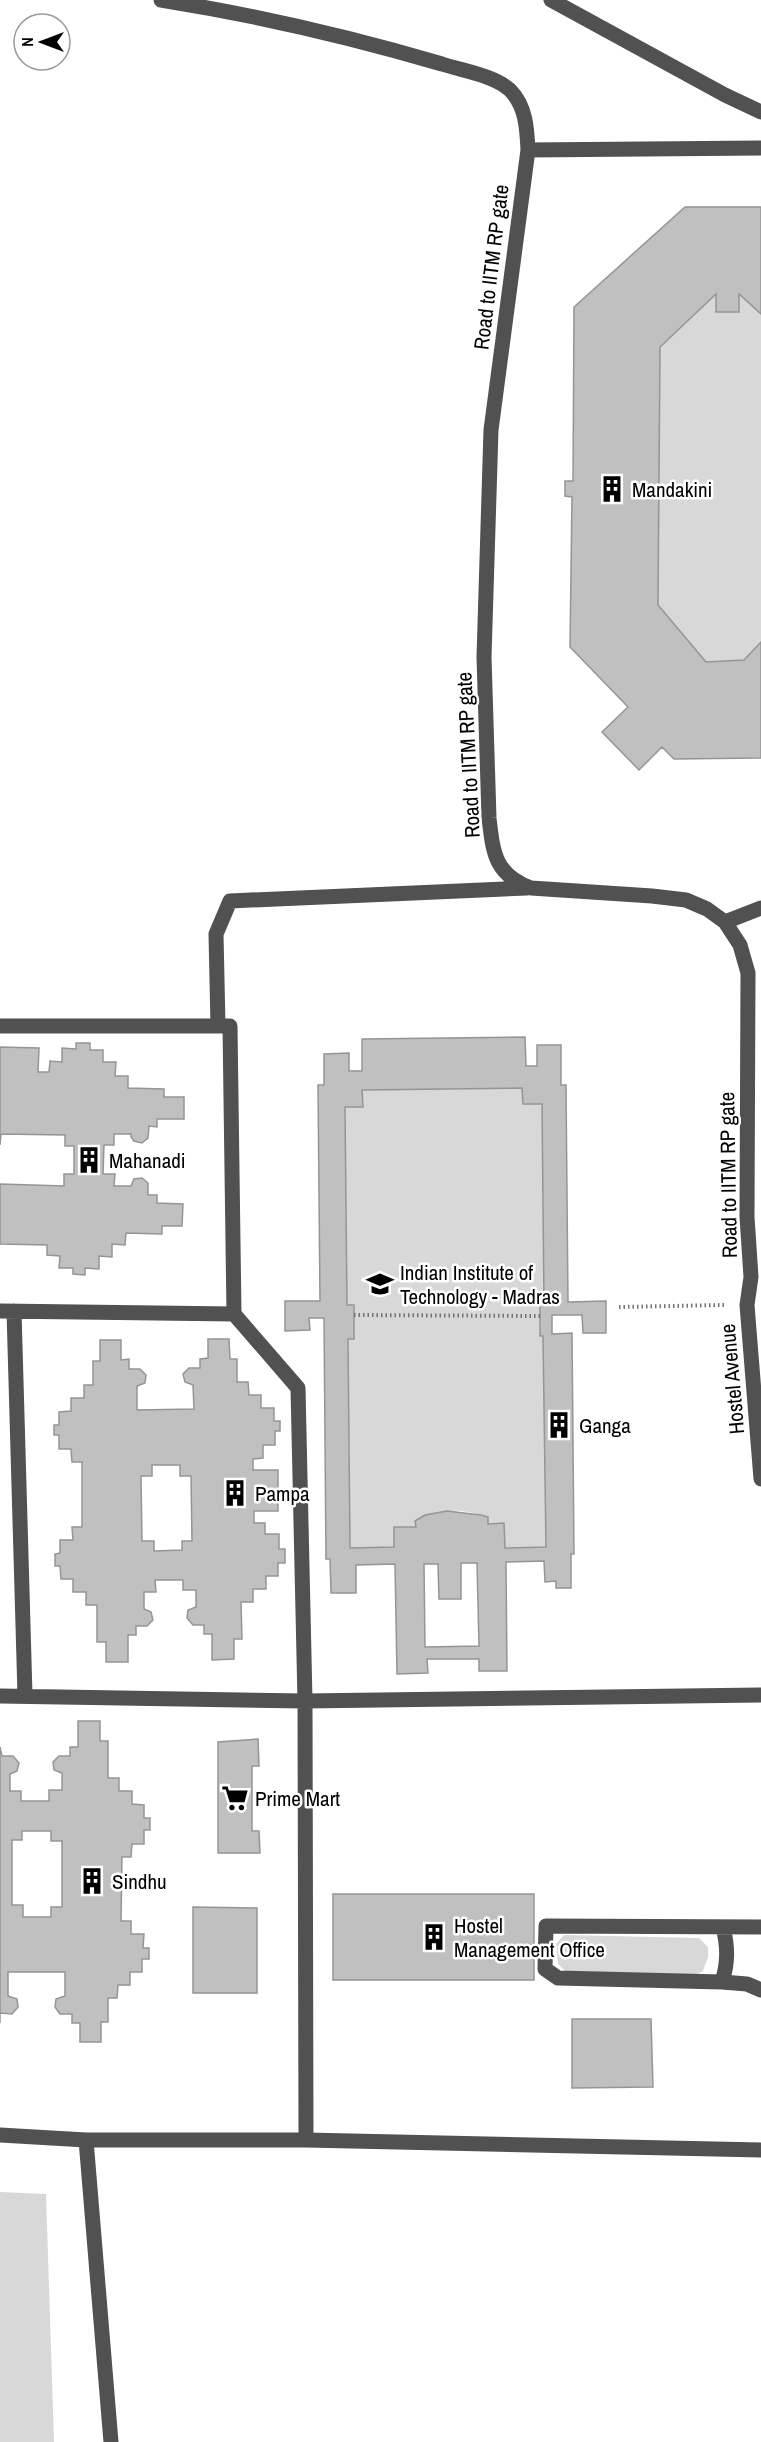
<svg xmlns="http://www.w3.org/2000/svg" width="761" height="2442" viewBox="0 0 761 2442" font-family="'Archivo Narrow',sans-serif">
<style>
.green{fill:#d8d8d8}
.building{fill:#c0c0c0;stroke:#959595;stroke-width:1.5;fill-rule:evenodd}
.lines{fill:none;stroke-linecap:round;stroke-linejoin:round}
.path{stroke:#737373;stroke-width:4;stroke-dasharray:1.5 3;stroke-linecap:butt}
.minor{stroke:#515151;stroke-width:15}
.labels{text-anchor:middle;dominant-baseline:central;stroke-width:5;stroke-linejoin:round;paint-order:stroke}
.street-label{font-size:21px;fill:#000;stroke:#fff}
.poi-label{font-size:21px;fill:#000;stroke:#fff;text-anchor:start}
</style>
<rect width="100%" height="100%" fill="#fff"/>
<path class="green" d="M 716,294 L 717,312 L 739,312 L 739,294 L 761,314 L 761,642 L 744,660 L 706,662 L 658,605 L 660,347 Z
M 522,1088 L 542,1104 L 544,1303 L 540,1304 L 540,1335 L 543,1336 L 546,1547 L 505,1548 L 504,1523 L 488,1524 L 488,1518 C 465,1508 437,1508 415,1521 L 416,1527 L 394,1527 L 394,1547 L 350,1548 L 348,1339 L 354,1339 L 354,1305 L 347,1305 L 345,1107 L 363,1107 L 363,1090 Z
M 564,1935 L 699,1938 L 708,1947 L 708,1957 L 703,1971 L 696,1975 L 565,1971 L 558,1964 L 556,1944 Z
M 0,2192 L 46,2194 L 54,2442 L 0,2442 Z"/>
<path class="building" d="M 685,207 L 761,207 L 761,314 L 739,294 L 739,312 L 716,312 L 716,294 L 660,347 L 658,605 L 706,662 L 744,660 L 761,642 L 761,758 L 674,759 L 662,747 L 639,770 L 602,732 L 628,707 L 570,647 L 572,497 L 565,496 L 565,481 L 573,481 L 574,307 Z
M 525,1037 L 526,1066 L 537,1066 L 537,1045 L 561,1045 L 561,1085 L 566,1085 L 568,1302 L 606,1301 L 606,1333 L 583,1333 L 582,1315 L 552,1315 L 552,1334 L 572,1333 L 574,1554 L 571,1554 L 571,1588 L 556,1588 L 556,1581 L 545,1582 L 544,1561 L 506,1562 L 507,1671 L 479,1671 L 479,1659 L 427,1659 L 428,1673 L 397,1674 L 395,1564 L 356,1565 L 356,1593 L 331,1593 L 330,1559 L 326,1559 L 324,1318 L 309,1318 L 310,1330 L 285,1331 L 285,1301 L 320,1301 L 318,1085 L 324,1085 L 324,1054 L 349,1053 L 349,1071 L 362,1071 L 362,1039 ZM 522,1088 L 523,1104 L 542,1104 L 544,1303 L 540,1303 L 540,1336 L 543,1336 L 546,1547 L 505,1548 L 504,1523 L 488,1524 L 488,1517 L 481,1515 L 447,1511 L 425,1515 L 415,1521 L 416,1527 L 394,1527 L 394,1547 L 350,1548 L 348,1339 L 354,1339 L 354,1305 L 347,1305 L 345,1107 L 363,1107 L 362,1090 ZM 461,1563 L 477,1563 L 479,1646 L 425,1647 L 424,1564 L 438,1564 L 439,1599 L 461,1599 Z
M 76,1043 L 90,1043 L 90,1050 L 103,1050 L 103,1062 L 116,1062 L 115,1076 L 128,1076 L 128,1088 L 164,1089 L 164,1097 L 184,1097 L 184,1119 L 157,1119 L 157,1127 L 149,1126 L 148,1138 L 142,1143 L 134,1141 L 131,1137 L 131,1134 L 114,1134 L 114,1145 L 104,1145 L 103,1174 L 115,1174 L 114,1186 L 131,1186 L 134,1179 L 142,1178 L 148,1183 L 148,1195 L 157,1195 L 157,1203 L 183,1204 L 182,1226 L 162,1226 L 162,1234 L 126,1233 L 125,1245 L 112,1244 L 112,1257 L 99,1256 L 99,1269 L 85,1268 L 85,1275 L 73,1274 L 73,1268 L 59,1268 L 60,1256 L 47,1255 L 47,1245 L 0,1244 L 0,1184 L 64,1186 L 64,1174 L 74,1174 L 74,1146 L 65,1146 L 65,1135 L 1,1134 L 0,1145 L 0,1047 L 39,1048 L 38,1072 L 49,1072 L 50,1061 L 62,1062 L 62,1048 L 76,1049 Z
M 208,1339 L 229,1339 L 230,1359 L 237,1359 L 237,1382 L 248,1382 L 249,1395 L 261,1395 L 261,1408 L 274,1408 L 274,1421 L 280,1421 L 280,1431 L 275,1431 L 275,1445 L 263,1445 L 263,1458 L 253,1459 L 253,1470 L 278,1470 L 278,1511 L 254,1511 L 254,1523 L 265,1523 L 265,1534 L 279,1534 L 279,1549 L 285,1549 L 285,1563 L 278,1563 L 278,1576 L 266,1576 L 266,1589 L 253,1589 L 253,1602 L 241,1602 L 242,1639 L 234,1639 L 234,1659 L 212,1660 L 212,1634 L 204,1634 L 204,1625 L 193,1625 L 187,1618 L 188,1610 L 196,1607 L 196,1590 L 183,1590 L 183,1580 L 155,1580 L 156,1592 L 144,1592 L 144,1609 L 151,1612 L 153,1620 L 147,1626 L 136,1626 L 136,1635 L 128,1635 L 128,1662 L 106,1662 L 106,1642 L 97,1642 L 97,1605 L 86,1605 L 86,1592 L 73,1592 L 73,1579 L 61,1579 L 60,1566 L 55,1566 L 55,1554 L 60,1553 L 60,1540 L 73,1540 L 72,1527 L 82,1527 L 82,1462 L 72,1462 L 71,1449 L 59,1449 L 59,1435 L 54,1435 L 54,1425 L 59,1425 L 59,1412 L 71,1411 L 71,1398 L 84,1398 L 84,1385 L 93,1385 L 93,1361 L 100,1361 L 100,1340 L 121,1340 L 121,1360 L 129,1359 L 129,1369 L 140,1369 L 146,1375 L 145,1383 L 137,1386 L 137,1410 L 194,1409 L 193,1385 L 185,1382 L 183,1374 L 189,1368 L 200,1368 L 200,1359 L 208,1358 ZM 152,1465 L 180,1465 L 180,1476 L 191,1476 L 192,1541 L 182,1541 L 182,1550 L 154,1551 L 154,1541 L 142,1541 L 141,1476 L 152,1476 Z
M 78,1721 L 100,1721 L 100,1741 L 108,1741 L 108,1778 L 119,1778 L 119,1791 L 132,1791 L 132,1804 L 144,1805 L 144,1818 L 150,1818 L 150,1830 L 144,1830 L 144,1844 L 132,1844 L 131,1857 L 122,1857 L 121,1921 L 131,1921 L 131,1934 L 144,1934 L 143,1948 L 149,1948 L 149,1959 L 142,1959 L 142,1972 L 130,1972 L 130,1985 L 118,1985 L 117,1998 L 108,1998 L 108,2022 L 101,2022 L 101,2042 L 80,2042 L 80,2023 L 72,2023 L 72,2014 L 60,2014 L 55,2007 L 56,1999 L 65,1996 L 65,1972 L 8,1972 L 8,1996 L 17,1999 L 18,2007 L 12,2014 L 0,2013 L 0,2023 L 0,1747 L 2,1756 L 13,1756 L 19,1763 L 17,1771 L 10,1774 L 10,1791 L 21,1791 L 21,1801 L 49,1801 L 49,1790 L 62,1790 L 62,1773 L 54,1770 L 53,1762 L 59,1756 L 70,1756 L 70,1747 L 78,1747 ZM 22,1831 L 51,1831 L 51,1841 L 62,1841 L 62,1907 L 51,1907 L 51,1917 L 23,1917 L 23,1905 L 12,1905 L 12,1840 L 22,1840 Z
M 258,1739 L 259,1766 L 252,1766 L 252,1831 L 259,1831 L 260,1853 L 218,1853 L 218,1742 Z
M 333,1894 L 534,1894 L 534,1980 L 333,1980 Z
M 193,1907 L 257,1908 L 257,1993 L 193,1993 Z
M 572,2019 L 651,2019 L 653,2087 L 572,2088 Z"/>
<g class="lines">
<path class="path" d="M 619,1307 L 724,1305
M 354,1315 L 540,1316"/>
<path class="minor" d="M 161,0 C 255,15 350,37 442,64 C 463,71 493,75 510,90 C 526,106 527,129 528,150 L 491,430 L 484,657 L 489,818 C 493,853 495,875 531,888 L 652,896 L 686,900 L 707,909 L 725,922 L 740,945 L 748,973 L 747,1217 L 751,1277 L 747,1305 L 761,1479
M 551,0 L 725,95 L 761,112
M 528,150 L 761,148
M 725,922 L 761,908
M 0,1026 L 230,1026 L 234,1314 L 298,1388 L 305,1701 L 306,2140
M 218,1026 L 216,934 L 230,901 L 527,888
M 0,1311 L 234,1314
M 14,1311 L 25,1695
M 0,1696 L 305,1701 L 761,1695
M 761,1927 L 546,1926 L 545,1969 L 558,1978 L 722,1982 L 747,1984 L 761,1990
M 722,1982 C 728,1963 728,1947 723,1927
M 0,2135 L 86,2140 L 306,2140 L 761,2150
M 86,2140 L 111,2442"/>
</g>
<defs>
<symbol id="building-bare" viewBox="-9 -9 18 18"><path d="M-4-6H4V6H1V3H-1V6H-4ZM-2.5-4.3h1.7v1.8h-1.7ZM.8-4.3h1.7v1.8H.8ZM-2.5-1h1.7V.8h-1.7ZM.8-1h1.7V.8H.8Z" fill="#000" stroke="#fff" stroke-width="2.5" paint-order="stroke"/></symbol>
<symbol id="university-bare" viewBox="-9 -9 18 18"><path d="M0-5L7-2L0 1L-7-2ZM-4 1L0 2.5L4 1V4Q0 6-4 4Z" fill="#000" stroke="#fff" stroke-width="2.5" paint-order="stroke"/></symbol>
<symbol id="supermarket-bare" viewBox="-9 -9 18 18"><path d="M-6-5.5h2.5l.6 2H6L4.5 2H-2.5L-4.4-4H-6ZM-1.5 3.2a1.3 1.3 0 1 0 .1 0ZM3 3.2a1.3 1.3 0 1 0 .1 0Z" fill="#000" stroke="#fff" stroke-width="2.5" paint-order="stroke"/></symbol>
</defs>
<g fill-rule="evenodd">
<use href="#building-bare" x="593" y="470" width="38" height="38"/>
<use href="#building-bare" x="70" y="1141" width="38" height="38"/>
<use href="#university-bare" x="361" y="1265" width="38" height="38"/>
<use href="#building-bare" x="540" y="1406" width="38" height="38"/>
<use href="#building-bare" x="216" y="1474" width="38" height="38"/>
<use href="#supermarket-bare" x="216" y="1779" width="38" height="38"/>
<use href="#building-bare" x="73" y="1862" width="38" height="38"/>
<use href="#building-bare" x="415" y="1918" width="38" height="38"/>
</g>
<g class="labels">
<g class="street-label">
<text transform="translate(491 267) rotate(-83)">Road to IITM RP gate</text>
<text transform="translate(468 755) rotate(-93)">Road to IITM RP gate</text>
<text transform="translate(728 1175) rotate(-91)">Road to IITM RP gate</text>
<text transform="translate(732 1379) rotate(-95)">Hostel Avenue</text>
</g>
<g class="poi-label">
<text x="632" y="489">Mandakini</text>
<text x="109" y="1160">Mahanadi</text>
<text x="400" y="1272">Indian Institute of<tspan x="400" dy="24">Technology - Madras</tspan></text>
<text x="579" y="1425">Ganga</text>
<text x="255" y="1493">Pampa</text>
<text x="255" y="1798">Prime Mart</text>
<text x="112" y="1881">Sindhu</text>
<text x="454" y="1925">Hostel<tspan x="454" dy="24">Management Office</tspan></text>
</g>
</g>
<g transform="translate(42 42) rotate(270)"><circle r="28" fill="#ffffff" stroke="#999999" stroke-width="1.5"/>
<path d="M0-4.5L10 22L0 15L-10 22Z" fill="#000000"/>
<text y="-9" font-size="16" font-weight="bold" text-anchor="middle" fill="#000000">N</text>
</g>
</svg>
